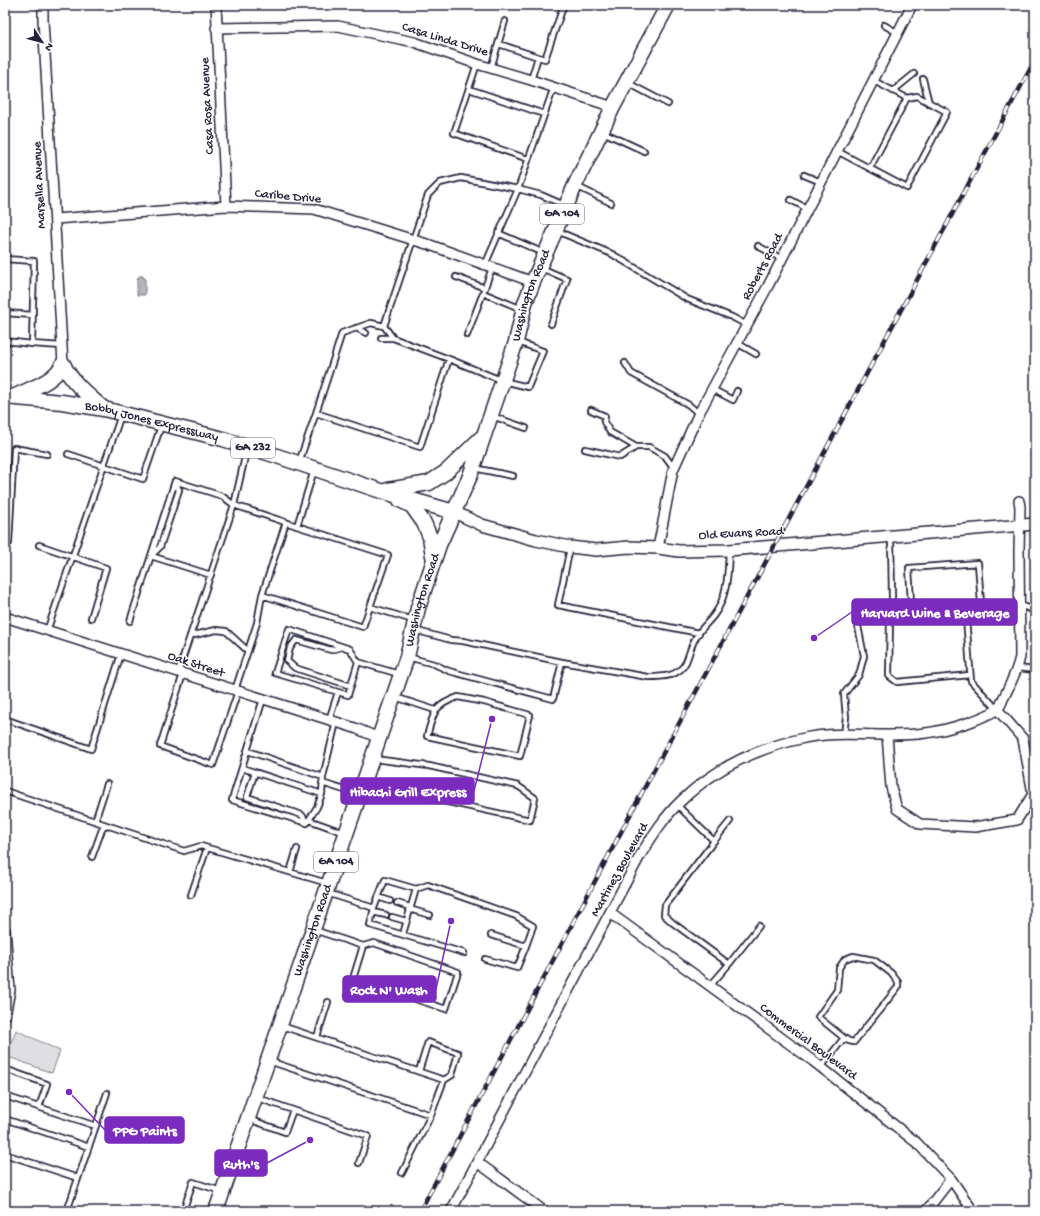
<svg xmlns="http://www.w3.org/2000/svg" width="1040" height="1216" viewBox="0 0 1040 1216" font-family="'Gochi Hand',sans-serif">
<style>
.green{fill:#dfdfe2;stroke:#80808e}
.water{fill:#b4b4bc;stroke:#7a7a88}
.lines{fill:none;stroke-linecap:round;stroke-linejoin:round}
.service-casing{stroke:#22223b;stroke-width:8}
.minor-casing{stroke:#22223b;stroke-width:12}
.tertiary-casing{stroke:#22223b;stroke-width:14}
.primary-casing{stroke:#22223b;stroke-width:17}
.service{stroke:#fff;stroke-width:4.5}
.minor{stroke:#fff;stroke-width:9}
.tertiary{stroke:#fff;stroke-width:11}
.primary{stroke:#fff;stroke-width:14}
.rail-casing{stroke:#22223b;stroke-width:4.5}
.rail{stroke:#fff;stroke-width:3;stroke-dasharray:9;stroke-linecap:butt}
.labels{text-anchor:middle;dominant-baseline:central;stroke-width:3;stroke-linejoin:round;paint-order:stroke}
.shield{fill:#fff;stroke:#646476;stroke-width:1}
.shield-label{font-size:12px;font-weight:bold;fill:#22223b}
.street-label{font-size:13px;fill:#22223b;stroke:#fff}
.leader{fill:none;stroke:#7b2cbf;stroke-width:1.5}
.callout-dot{fill:#7b2cbf;stroke:#fff;stroke-width:1.5}
.callout{fill:#7b2cbf;stroke:#7b2cbf;stroke-width:1.5}
.callout-label{font-size:14px;text-anchor:middle;font-weight:bold;fill:#fff}
</style>
<rect width="100%" height="100%" fill="#fff"/>
<filter id="ink" filterUnits="userSpaceOnUse"><feTurbulence type="fractalNoise" baseFrequency=".025" numOctaves="2"/><feDisplacementMap in="SourceGraphic" scale="8" xChannelSelector="R" yChannelSelector="G"/><feConvolveMatrix kernelMatrix="1 2 1 2 8 2 1 2 1" color-interpolation-filters="sRGB"/></filter>
<g filter="url(#ink)">
<path class="green" d="M 16,1030 L 60,1051 L 52,1073 L 6,1056 Z"/>
<path class="water" d="M 139,276 L 143,276 L 143,278 L 145,278 L 145,295 L 137,295 L 137,278 L 139,278 Z"/>
<g class="lines">
<defs>
<path id="service" d="M 884,25 L 898,33
M 499,44 L 538,57
M 477,64 L 454,133 L 528,159
M 491,68 L 505,21
M 923,79 L 929,103
M 531,80 L 538,57 L 545,59 L 563,7
M 628,83 L 668,104
M 469,89 L 544,114
M 893,91 L 914,74
M 603,132 L 644,151
M 837,151 L 907,188 L 947,112 L 917,96 L 907,98
M 870,168 L 907,98 L 874,81
M 804,175 L 821,182
M 576,186 L 611,203
M 791,200 L 808,209
M 557,231 L 612,254 L 687,299 L 732,317 L 747,325
M 498,233 L 544,253
M 758,246 L 782,259
M 5,259 L 34,261 L 32,344 L 5,341
M 485,265 L 518,189 L 554,87
M 541,268 L 567,279 L 551,324
M 456,277 L 485,288
M 484,290 L 492,268
M 5,313 L 33,315
M 384,326 L 428,195 L 440,183 L 461,178 L 518,189 L 541,195 L 564,205
M 356,328 L 366,333
M 467,335 L 483,293 L 522,309
M 381,338 L 393,338
M 737,343 L 756,354
M 32,344 L 62,346
M 625,363 L 631,373 L 689,405 L 699,414
M 712,389 L 733,400 L 737,391
M 591,410 L 605,416 L 604,422 L 610,432 L 636,447 L 649,447 L 665,456 L 674,468
M 316,413 L 420,447 L 449,359
M 492,416 L 526,428
M 585,449 L 620,457 L 636,447
M 68,454 L 143,479 L 161,426
M 299,462 L 316,413 L 342,333 L 371,323 L 384,326 L 393,338 L 449,359 L 503,381 L 528,387 L 543,351 L 518,342
M 474,468 L 513,476
M 175,481 L 222,496 L 234,505 L 297,526 L 388,555 L 363,627 L 262,595 L 286,522
M 297,526 L 314,470
M 891,537 L 892,597 L 890,620 L 966,618 L 971,681 L 997,709
M 9,543 L 14,448 L 47,454
M 39,545 L 106,568 L 91,618
M 570,548 L 558,605 L 699,633
M 151,556 L 160,547 L 179,490 L 175,481
M 151,556 L 211,575
M 1020,605 L 1035,611
M 370,607 L 413,620
M 912,619 L 909,568 L 978,563 L 982,617 L 966,618
M 130,621 L 175,481
M 414,630 L 451,640 L 463,641 L 562,662 L 648,677 C 662,677 679,677 686,662 C 689,655 691,646 695,639 C 699,630 708,623 714,615 C 728,596 728,572 729,550
M 47,631 L 121,415
M 190,636 L 216,630 L 226,631 L 248,651
M 342,647 L 331,650 L 296,640 L 290,648 L 287,661 L 295,668 L 351,686
M 408,657 L 434,664 L 449,671 L 553,699 L 562,662
M 358,662 L 348,695 L 275,673 L 289,629 L 350,649 L 358,662 L 399,674
M 1018,668 L 1035,670
M 178,672 L 234,505 L 247,448
M 183,674 L 160,746 L 213,765 L 238,691
M 235,690 L 257,623 L 262,595
M 395,697 L 435,710
M 458,697 L 484,702 L 530,715 L 520,756 L 427,736 C 434,712 433,706 458,697 Z
M 263,699 L 232,800 L 307,823 L 317,807 L 322,794 L 323,777 L 336,722
M 5,719 L 91,749 L 121,654
M 329,720 L 338,692
M 844,735 L 846,717 L 844,694 L 859,675 L 864,656 L 857,621 L 890,620 L 889,676 L 897,682 L 970,675
M 248,751 L 323,777
M 242,768 L 322,794
M 255,772 L 247,797 L 302,815 L 307,823
M 322,783 L 357,794
M 365,784 L 530,820 L 535,798 L 518,786 L 429,766 L 374,759
M 5,791 L 184,851 L 201,846 L 327,883
M 677,805 L 714,841 L 665,905 L 664,915 L 673,923 L 729,964 L 759,926
M 309,820 L 345,833
M 95,821 L 107,784
M 714,841 L 730,821
M 92,857 L 104,824
M 290,872 L 297,849
M 327,893 L 374,908 L 370,925 L 464,953
M 191,895 L 207,848
M 378,897 L 390,901
M 397,903 L 410,907
M 374,908 L 385,880 L 416,889
M 409,909 L 430,915
M 373,912 L 386,915
M 392,917 L 406,921
M 314,930 L 363,946 L 348,995
M 403,934 L 416,889 L 428,885 L 516,916 L 533,926 L 526,946
M 363,946 L 374,943 L 458,972 L 446,1009 L 409,997
M 485,959 L 517,968 L 526,946 L 491,935
M 710,986 L 729,964
M 317,1037 L 328,1002
M 269,1061 L 431,1115 L 444,1080 L 282,1026
M 821,1067 L 844,1038 L 818,1017 L 837,990 L 839,968 L 845,959 L 853,956 L 874,960 L 891,973 L 898,982 L 898,987 L 854,1042 L 849,1041 L 844,1038
M 5,1069 L 47,1084 L 39,1107
M 419,1071 L 428,1042 L 458,1053 L 452,1075 L 444,1080
M 5,1096 L 96,1126
M 258,1098 L 368,1136 L 359,1163
M 5,1119 L 89,1147
M 249,1119 L 285,1132 L 293,1110
M 5,1154 L 78,1178
M 402,1173 L 431,1115
M 67,1211 L 107,1093
M 183,1211 L 193,1182 L 221,1191"/>
<path id="minor" d="M 43,5 L 43,20 L 63,364
M 216,5 L 226,206
M 216,28 L 338,26 L 414,42 L 477,64 L 531,80 L 613,107
M 55,219 L 226,206 L 314,209 L 430,245 L 533,282
M 658,548 L 673,470 L 698,415 L 768,286 L 912,5
M 5,617 L 355,728 L 379,738
M 887,735 L 891,787 L 897,809 L 920,824 L 975,827 L 1017,820 L 1033,794 L 1023,739 L 997,709
M 610,913 L 813,1061 L 917,1143 L 951,1179 L 973,1211
M 5,930 L 10,990 L 5,1016
M 477,1162 L 544,1211
M 451,1211 L 641,854 C 653,835 665,816 681,801 C 714,769 755,749 800,739 C 841,729 885,739 926,733 C 942,731 955,727 970,722 C 975,720 994,713 997,709 C 1000,707 1002,702 1003,699 C 1010,685 1017,672 1020,657 L 1019,551 L 1020,507 L 1019,501
M 926,1211 L 951,1179"/>
<path id="tertiary" d="M 454,512 L 482,525 L 536,540 L 570,547 L 596,550 L 629,547 L 658,548 L 679,551 L 729,550 L 1035,524"/>
<g id="primary">
<path d="M 63,364 C 72,383 88,395 104,409"/>
<path id="s1" d="M 5,397 L 62,402 L 104,409 L 223,439 L 271,454 L 381,491 L 454,512"/>
<path d="M 13,397 C 31,388 53,383 63,364"/>
<path d="M 388,490 L 429,483 L 446,472 L 481,438"/>
<path d="M 400,500 L 412,506 L 424,523 L 430,537 L 433,556"/>
<path id="s2" d="M 216,1211 L 407,657 L 418,608 L 439,545 L 470,476 L 516,342 L 525,303 L 533,282 L 577,181 L 613,107 L 668,5"/>
</g>
</defs>
<use href="#service" class="service-casing"/>
<use href="#minor" class="minor-casing"/>
<use href="#tertiary" class="tertiary-casing"/>
<use href="#primary" class="primary-casing"/>
<use href="#service" class="service"/>
<use href="#minor" class="minor"/>
<use href="#tertiary" class="tertiary"/>
<use href="#primary" class="primary"/>
<defs>
<path id="rail" d="M 420,1211 L 646,785 L 1035,60"/>
</defs>
<use href="#rail" class="rail-casing"/>
<use href="#rail" class="rail"/>
</g>
</g>
<g class="labels">
<g class="shield">
<rect x="540" y="204" width="44" height="20" rx="3"/>
<rect x="231" y="438" width="44" height="20" rx="3"/>
<rect x="314" y="852" width="44" height="20" rx="3"/>
</g>
<g class="shield-label">
<text x="562" y="214">GA 104</text>
<text x="253" y="448">GA 232</text>
<text x="336" y="862">GA 104</text>
</g>
<g class="street-label">
<text transform="translate(445 40) rotate(17)">Casa Linda Drive</text>
<text transform="translate(208 106) rotate(-93)">Casa Rosa Avenue</text>
<text transform="translate(40 185) rotate(-93)">Marsella Avenue</text>
<text transform="translate(288 197) rotate(5)">Caribe Drive</text>
<text transform="translate(763 267) rotate(-62)">Roberts Road</text>
<text stroke="none"><textPath href="#s2" startOffset="969">Washington Road</textPath></text>
<text stroke="none"><textPath href="#s1" startOffset="149">Bobby Jones Expressway</textPath></text>
<text transform="translate(741 534) rotate(-3)">Old Evans Road</text>
<text stroke="none"><textPath href="#s2" startOffset="645">Washington Road</textPath></text>
<text transform="translate(196 665) rotate(18)">Oak Street</text>
<text transform="translate(620 870) rotate(-61)">Martinez Boulevard</text>
<text stroke="none"><textPath href="#s2" startOffset="297">Washington Road</textPath></text>
<text transform="translate(808 1042) rotate(37)">Commercial Boulevard</text>
</g>
</g>
<path class="leader" d="M814 638L852 612M492 719L474 791M451 921L436 989M69 1092L105 1130M310 1140L267 1163"/>
<g class="callout-dot">
<circle cx="814" cy="638" r="4"/>
<circle cx="492" cy="719" r="4"/>
<circle cx="451" cy="921" r="4"/>
<circle cx="69" cy="1092" r="4"/>
<circle cx="310" cy="1140" r="4"/>
</g>
<g class="callout">
<rect x="852" y="599" width="165" height="26" rx="4"/>
<rect x="341" y="778" width="133" height="26" rx="4"/>
<rect x="343" y="976" width="93" height="26" rx="4"/>
<rect x="105" y="1117" width="79" height="26" rx="4"/>
<rect x="215" y="1150" width="52" height="26" rx="4"/>
</g>
<g class="callout-label">
<text x="935" y="617">Harvard Wine &amp; Beverage</text>
<text x="408" y="796">Hibachi Grill Express</text>
<text x="389" y="994">Rock N' Wash</text>
<text x="145" y="1135">PPG Paints</text>
<text x="241" y="1168">Ruth's</text>
</g>
<rect width="1040" height="1216" fill="none" stroke="#fff" stroke-width="20"/>
<rect x="10" y="10" width="1020" height="1196" fill="none" stroke="#22223b" stroke-width="1.5" filter="url(#ink)"/>
<g transform="translate(42 42) rotate(126)" stroke="#ffffff" stroke-width="3" paint-order="stroke">
<path d="M0-3L7 15L0 10L-7 15Z" fill="#22223b"/>
<text y="-6" font-size="11" font-weight="bold" text-anchor="middle" fill="#22223b">N</text>
</g>
</svg>
